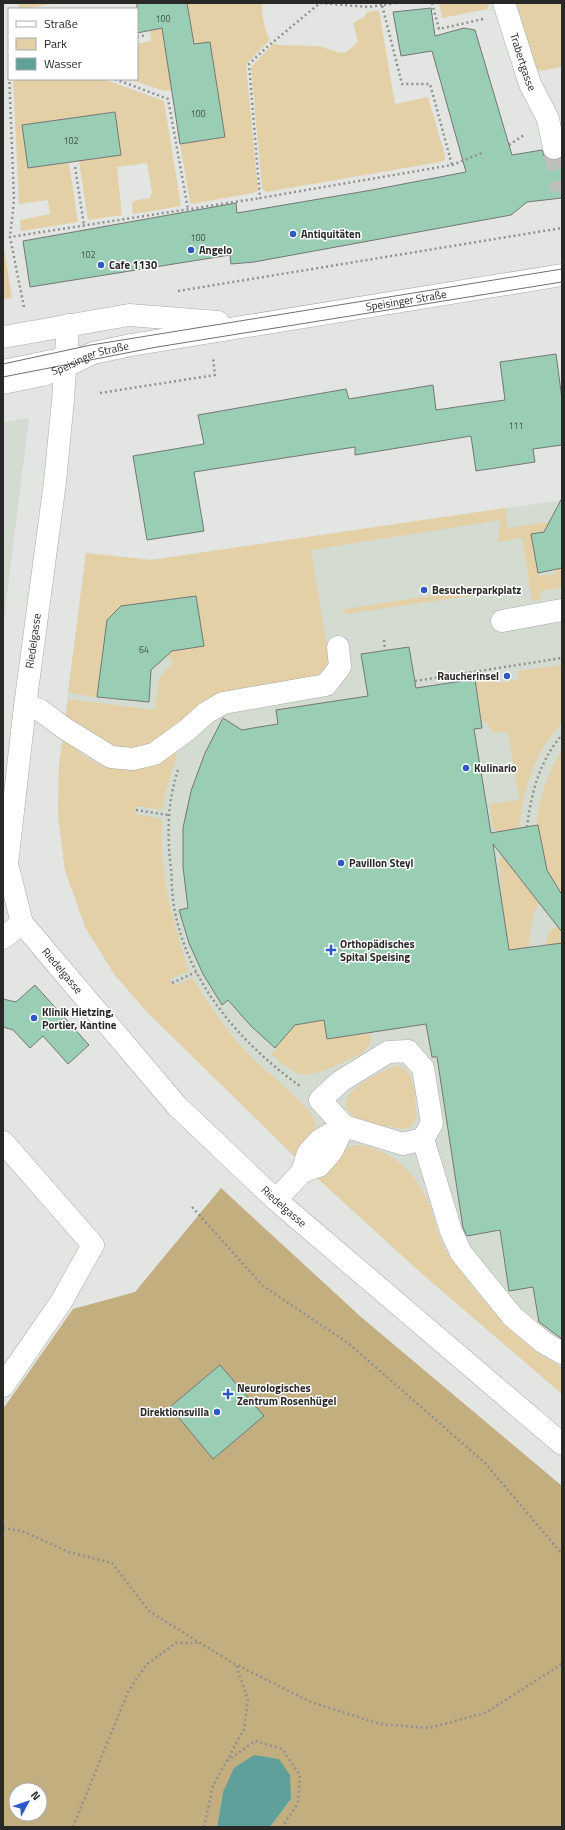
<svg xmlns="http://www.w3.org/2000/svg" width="565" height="1830" viewBox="0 0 565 1830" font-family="'Titillium Web',sans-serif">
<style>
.built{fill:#d4dcd2}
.green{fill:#e3d0a7}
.forest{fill:#c3ae80;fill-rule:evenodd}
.water{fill:#5fa09a}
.building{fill:#99ceb4;stroke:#737775}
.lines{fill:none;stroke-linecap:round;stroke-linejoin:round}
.minor-tunnel{stroke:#bebfbd;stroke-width:22;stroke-dasharray:22 11;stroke-linecap:butt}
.minor-casing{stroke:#a7aaa6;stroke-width:23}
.major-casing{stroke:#a7aaa6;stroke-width:23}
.path{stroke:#90918f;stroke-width:2.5;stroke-dasharray:2 3;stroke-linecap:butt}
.minor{stroke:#fff;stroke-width:22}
.major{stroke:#fff;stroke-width:22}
.tram{stroke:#70716f;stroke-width:1}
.poi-dot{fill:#2e57c7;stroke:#fff;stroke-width:1.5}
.labels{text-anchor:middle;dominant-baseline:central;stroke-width:3;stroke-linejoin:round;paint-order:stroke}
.number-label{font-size:9px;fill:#44524a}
.street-label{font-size:11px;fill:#282927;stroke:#fff}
.poi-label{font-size:11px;font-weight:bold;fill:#282927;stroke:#fff;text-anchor:start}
</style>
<rect width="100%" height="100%" fill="#e3e5e2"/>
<path class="built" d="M 29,418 L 3,628 L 3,422 Z
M 562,500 L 562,1394 L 420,1272 L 317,1178 L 147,1012 L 114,974 L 85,927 L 65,870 L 58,816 L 59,764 L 86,553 L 151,560 Z"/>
<path class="green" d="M 18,3 L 57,3 L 23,9 L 19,9 Z
M 187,3 L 262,3 C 262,17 264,28 270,40 L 246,64 L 258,191 L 253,193 L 192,204 L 190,202 L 180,144 L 225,137 L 210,42 L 194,44 Z
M 439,3 L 489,3 L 488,9 L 442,18 Z
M 513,3 L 562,3 L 562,67 L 540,71 L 535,68 Z
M 379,10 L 395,104 L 428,97 L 445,155 L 445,160 L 440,162 L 266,192 L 262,188 L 251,67 L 274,43 L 277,45 L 319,46 L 337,52 L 345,53 L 358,42 L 353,23 L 364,17 L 367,12 Z
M 168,27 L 172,90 L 164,91 L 129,79 L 137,79 L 137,44 L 151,41 L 150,30 Z
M 13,79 L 103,79 L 164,101 L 181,206 L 133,214 L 132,203 L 136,200 L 150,198 L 152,192 L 147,163 L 117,167 L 122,215 L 88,220 L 79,161 L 121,155 L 115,112 L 22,125 L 28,168 L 69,163 L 78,222 L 21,231 L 20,220 L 50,214 L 48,200 L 19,204 Z
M 3,242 L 12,298 L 3,299 Z
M 505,508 L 508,528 L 562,520 L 555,525 L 547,525 L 544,532 L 531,534 L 539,576 L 556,574 L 555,569 L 562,568 L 562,588 L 540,591 L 541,600 L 532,601 L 522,538 L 497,542 L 501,520 L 311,550 L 329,659 L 324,669 L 316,676 L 160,740 L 132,750 L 110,746 L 65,718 L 68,699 L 155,710 L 159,678 L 173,663 L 166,652 L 204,646 L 196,596 L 121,606 L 107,620 L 97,697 L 68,693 L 86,553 L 151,560 Z
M 482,588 L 483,594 L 345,614 L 344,609 Z
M 562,665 L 562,723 C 534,752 523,790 519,829 L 497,832 L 493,829 L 489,804 L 519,800 L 508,732 C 497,733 490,735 487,722 L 482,723 L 475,679 L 496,676 L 498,683 L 519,679 L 518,671 Z
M 63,738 C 74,747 85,758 98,764 C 114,771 161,752 179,747 L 164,798 L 163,808 L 161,810 L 137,806 L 135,814 L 159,818 L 162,821 C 159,874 173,921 189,971 L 170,979 L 174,986 L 192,978 C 208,1003 226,1030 246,1052 C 260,1067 310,1105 315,1121 C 318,1134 303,1149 294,1156 L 147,1012 L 114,974 L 85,927 L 65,870 L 58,816 L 59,764 Z
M 562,750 L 562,895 L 547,870 L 541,850 L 543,850 L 538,826 L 536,826 C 540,796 546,776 562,750 Z
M 519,854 L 539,903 C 530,921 528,938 530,958 L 511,961 L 500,891 L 502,890 L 498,860 L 500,858 Z
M 558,925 L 562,928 L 562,958 L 547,955 C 545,942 545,932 558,925 Z
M 324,1020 L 327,1039 L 370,1033 C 372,1042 369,1048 361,1054 C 346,1060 315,1079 299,1073 C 289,1070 279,1061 271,1054 L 295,1025 Z
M 396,1066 C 416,1067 415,1101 417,1117 L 411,1127 L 404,1129 C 390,1127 372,1126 359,1119 C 320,1099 378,1072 396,1066 Z
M 361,1145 C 393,1152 417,1173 429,1204 C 436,1223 438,1241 450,1257 C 474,1290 502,1325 534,1350 C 543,1356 553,1362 562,1368 L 562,1394 L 420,1272 L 317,1178 L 342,1151 L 350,1146 Z"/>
<path class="forest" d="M 221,1188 L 361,1317 L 562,1486 L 562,1827 L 270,1827 L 291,1799 L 223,1792 L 217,1827 L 3,1827 L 3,1409 L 73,1309 L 135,1292 ZM 16,1790 L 40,1790 L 40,1814 L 16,1814 Z"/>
<path class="water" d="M 254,1755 L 279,1759 L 290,1775 L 291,1799 L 270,1827 L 217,1827 L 223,1792 L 234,1768 Z"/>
<path class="building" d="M 137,3 L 187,3 L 194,44 L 210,42 L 225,137 L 180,144 L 162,28 L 137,33 Z
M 431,8 L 435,36 L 464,28 L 475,30 L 512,155 L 542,150 L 544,156 L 550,160 L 556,160 L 562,158 L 562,198 L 527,202 L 511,215 L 254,262 L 231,264 L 230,255 L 30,287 L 23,241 L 236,203 L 237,213 L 372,190 L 466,172 L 432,51 L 401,56 L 393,12 Z
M 115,112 L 121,155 L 28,168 L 22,125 Z
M 556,354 L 562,399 L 562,445 L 533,449 L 535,462 L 476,471 L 471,436 L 355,455 L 355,447 L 194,472 L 204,531 L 147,540 L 133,456 L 204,444 L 198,415 L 346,389 L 349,399 L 433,385 L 436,410 L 505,400 L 500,362 Z
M 562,498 L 562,568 L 538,573 L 531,534 L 544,532 Z
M 196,596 L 204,646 L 172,651 L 151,670 L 149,702 L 97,697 L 107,620 L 121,606 Z
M 409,647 L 416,688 L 475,679 L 482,728 L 474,729 L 491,833 L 538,825 L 547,870 L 562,895 L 562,932 L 493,844 L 509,950 L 562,943 L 562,1339 L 539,1322 L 533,1287 L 509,1291 L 500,1230 L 467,1236 L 463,1228 L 437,1057 L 432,1057 L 426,1024 L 327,1039 L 324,1020 L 295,1025 L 275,1048 L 251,1026 L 228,1000 L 222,1005 L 203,974 L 189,943 L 179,910 L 188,908 L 183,867 L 183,828 L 191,791 L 205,753 L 223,718 L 242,730 L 253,728 L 278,724 L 276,710 L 368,696 L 361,654 Z
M 35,985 L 89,1045 L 68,1064 L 43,1036 L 30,1048 L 13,1030 L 3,1027 L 3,999 L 16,1002 Z
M 220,1365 L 264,1416 L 213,1459 L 170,1407 Z"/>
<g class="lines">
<path class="minor-tunnel" d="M 554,148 L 562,191"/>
<defs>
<g id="minor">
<path id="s1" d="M 504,3 L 530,84 L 548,119 L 554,148"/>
<path id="s2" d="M 68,325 L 63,400 L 55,482 L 25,706 L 7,864 L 22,923 L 177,1106 L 276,1200 L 562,1444"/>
<path d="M 3,371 L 66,358 L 73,355"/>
<path d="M 502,621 L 562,610"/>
<path d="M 25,706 L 40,710 L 64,728 L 111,757 L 133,759 L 154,754 L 187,730 L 206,713 L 223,703 L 326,685 L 340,667 L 338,647"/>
<path d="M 3,938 L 22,923"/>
<path d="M 408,1051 L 423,1068 L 432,1123 L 423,1139 L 403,1144 L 344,1126 L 320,1100 L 341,1081 L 388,1052 Z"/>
<path d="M 423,1139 L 451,1231 L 461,1253 L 513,1317 L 543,1342 L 562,1353"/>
<path d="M 3,1142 L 93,1245 L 61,1302 L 3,1386"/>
<path d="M 276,1200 L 302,1172 L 308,1153 L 320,1140 L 344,1126 L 332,1151 L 319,1166 L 302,1172"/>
</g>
<g id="major">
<path d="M 3,337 L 129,315 L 218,322"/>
<path id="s3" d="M 3,383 L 42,375 L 65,367 L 93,353 L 131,345 L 562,275"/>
</g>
</defs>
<use href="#minor" class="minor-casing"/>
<use href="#major" class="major-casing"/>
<path class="path" d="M 396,3 L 382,5 L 402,84 L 430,84 L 452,165
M 432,3 L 439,29 L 483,19
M 382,5 L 368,7 L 320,3 L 267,47 L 249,64 L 260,198 L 452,165 L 482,153
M 137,37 L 147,35
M 9,72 L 14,200 L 10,237
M 115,79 L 168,99 L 188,209
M 509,145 L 524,135
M 75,167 L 84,225
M 178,291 L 562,228
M 24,307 L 10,237 L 260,198
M 100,393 L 215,375 L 213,358
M 384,640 L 385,650
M 415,681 L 562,658
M 178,770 C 167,803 167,835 171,869 C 172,883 172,898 175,912 C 189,984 241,1044 300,1086
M 136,810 L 168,815
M 527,827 C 531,795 539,761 562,735
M 172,983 L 196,972
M 192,1207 L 263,1286 L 348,1343 L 485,1463 L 562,1554
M 3,1528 L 22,1531 L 69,1552 L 112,1563 L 149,1611 L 200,1643 L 235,1664 L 311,1702 L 380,1724 L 429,1728 L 485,1713 L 562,1664
M 227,1761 L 255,1741 L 282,1749 L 300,1775 L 298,1803 L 282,1827
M 73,1827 L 128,1692 L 146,1665 L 176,1643 L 199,1643
M 204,1827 L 213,1786 L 244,1729 L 248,1700 L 236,1665"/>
<use href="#minor" class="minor"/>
<use href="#major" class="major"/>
<path class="tram" d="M 3,364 L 91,345 L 562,269
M 3,377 L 157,347 L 562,282"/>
</g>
<g class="poi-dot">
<circle cx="293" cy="234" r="4"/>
<circle cx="191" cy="250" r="4"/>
<circle cx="101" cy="265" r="4"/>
<circle cx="424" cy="590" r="4"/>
<circle cx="507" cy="676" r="4"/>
<circle cx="466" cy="768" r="4"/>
<circle cx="341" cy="863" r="4"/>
<path d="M329 944h4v4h4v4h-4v4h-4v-4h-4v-4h4z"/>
<circle cx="34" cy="1018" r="4"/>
<path d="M226 1388h4v4h4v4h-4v4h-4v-4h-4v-4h4z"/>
<circle cx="217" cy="1412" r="4"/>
</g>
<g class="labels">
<g class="number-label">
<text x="163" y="18">100</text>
<text x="198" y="113">100</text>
<text x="71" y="140">102</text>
<text x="198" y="237">100</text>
<text x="88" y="254">102</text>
<text x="516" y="425">111</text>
<text x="144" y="649">64</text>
</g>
<g class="street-label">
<text stroke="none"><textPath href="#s1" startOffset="62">Trabertgasse</textPath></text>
<text stroke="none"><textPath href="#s3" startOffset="413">Speisinger Straße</textPath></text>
<text stroke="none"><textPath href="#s3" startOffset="91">Speisinger Straße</textPath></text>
<text transform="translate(33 641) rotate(-82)">Riedelgasse</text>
<text stroke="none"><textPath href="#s2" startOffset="666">Riedelgasse</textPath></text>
<text stroke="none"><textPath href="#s2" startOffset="990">Riedelgasse</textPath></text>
</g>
<g class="poi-label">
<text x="301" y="234">Antiquitäten</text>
<text x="199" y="250">Angelo</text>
<text x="109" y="265">Cafe 1130</text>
<text x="432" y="590">Besucherparkplatz</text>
<text x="499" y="676" text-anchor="end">Raucherinsel</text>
<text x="474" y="768">Kulinario</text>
<text x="349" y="863">Pavillon Steyl</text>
<text x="340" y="944">Orthopädisches<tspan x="340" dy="13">Spital Speising</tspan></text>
<text x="42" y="1012">Klinik Hietzing,<tspan x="42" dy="13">Portier, Kantine</tspan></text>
<text x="237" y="1388">Neurologisches<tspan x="237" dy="13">Zentrum Rosenhügel</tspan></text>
<text x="209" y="1412" text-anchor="end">Direktionsvilla</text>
</g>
</g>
<rect width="565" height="1830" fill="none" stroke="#282927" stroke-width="8"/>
<rect x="8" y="8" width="130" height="72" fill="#ffffff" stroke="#a9a9a9"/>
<rect x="16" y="21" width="20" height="6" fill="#ffffff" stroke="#a9a9a9"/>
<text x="44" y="28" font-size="12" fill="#282927">Straße</text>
<rect x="16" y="38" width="20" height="12" fill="#e3d0a7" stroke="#a9a9a9"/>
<text x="44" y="48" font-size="12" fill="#282927">Park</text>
<rect x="16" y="58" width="20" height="12" fill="#5fa09a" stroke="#a9a9a9"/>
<text x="44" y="68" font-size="12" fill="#282927">Wasser</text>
<g transform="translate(28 1802) rotate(50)"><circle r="19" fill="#ffffff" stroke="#a9a9a9"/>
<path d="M0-3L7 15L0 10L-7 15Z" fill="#2e57c7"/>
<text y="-6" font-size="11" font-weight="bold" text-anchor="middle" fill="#282927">N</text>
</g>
</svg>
